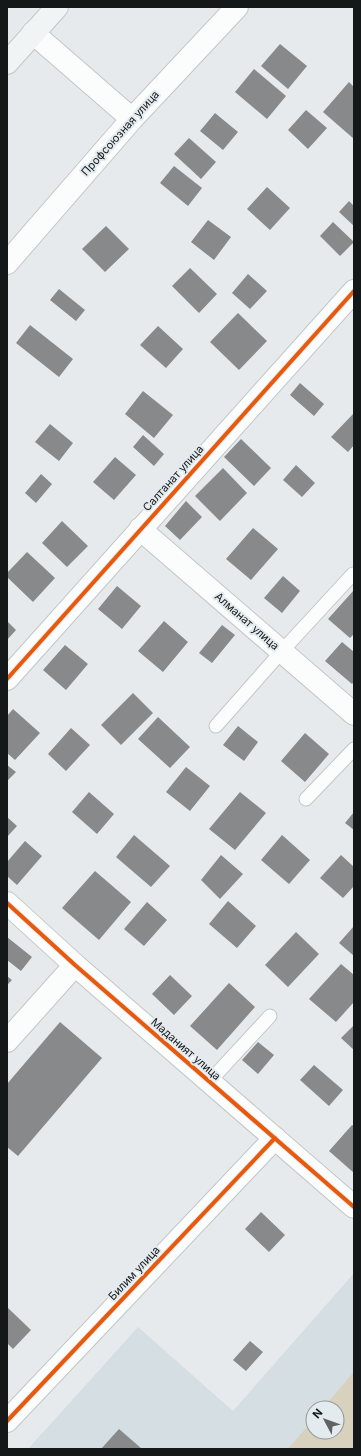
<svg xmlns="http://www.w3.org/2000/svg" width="361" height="1456" viewBox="0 0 361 1456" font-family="Inter,sans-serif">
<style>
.built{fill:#d4dee3;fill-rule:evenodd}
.green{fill:#d8d1bd}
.building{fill:#87898b}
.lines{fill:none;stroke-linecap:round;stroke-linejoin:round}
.lane-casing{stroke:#c3c6c7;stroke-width:15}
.street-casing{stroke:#c3c6c7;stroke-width:24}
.secondary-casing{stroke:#c3c6c7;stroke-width:24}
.lane{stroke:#fbfcfc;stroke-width:13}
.street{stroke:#fbfcfc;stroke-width:22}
.secondary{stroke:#f0f4f5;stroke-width:22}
.cycleway-casing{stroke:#e4ebef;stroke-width:6}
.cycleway{stroke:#e8590c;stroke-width:4}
.labels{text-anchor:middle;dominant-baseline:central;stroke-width:4;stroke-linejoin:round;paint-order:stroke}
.street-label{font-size:11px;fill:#151819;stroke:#e4ebef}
</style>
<rect width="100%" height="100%" fill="#e7eaec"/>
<path class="built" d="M 354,1273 L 354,1449 L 28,1449 L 138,1327 L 233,1411 ZM 313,1408 L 337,1408 L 337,1432 L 313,1432 Z"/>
<path class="green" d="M 354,1372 L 354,1449 L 288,1449 L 313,1420 L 313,1432 L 337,1432 L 337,1408 L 323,1408 Z"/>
<path class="building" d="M 280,44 L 307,66 L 288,89 L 261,66 Z
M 254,69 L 286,96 L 267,119 L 235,92 Z
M 349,82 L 354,87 L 354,139 L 323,112 Z
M 306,110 L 327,128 L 308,149 L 288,130 Z
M 215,113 L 238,132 L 223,150 L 200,131 Z
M 189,138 L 216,162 L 201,179 L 174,154 Z
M 174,166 L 202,188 L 188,206 L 160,183 Z
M 267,187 L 290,208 L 270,230 L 247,209 Z
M 349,201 L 354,206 L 354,226 L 339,212 Z
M 208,220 L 231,237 L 214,260 L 191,242 Z
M 333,222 L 354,242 L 340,256 L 320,236 Z
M 106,226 L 129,249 L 105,272 L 82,249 Z
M 190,268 L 217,294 L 199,313 L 172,286 Z
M 248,274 L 267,291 L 250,309 L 232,293 Z
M 59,289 L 85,310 L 76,321 L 50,300 Z
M 238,313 L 267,341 L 239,370 L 210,342 Z
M 30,325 L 73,359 L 59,377 L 16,343 Z
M 158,326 L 183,349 L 166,368 L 140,345 Z
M 300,383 L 324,404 L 314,416 L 290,395 Z
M 143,391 L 173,415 L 154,438 L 125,414 Z
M 354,413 L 354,445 L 348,452 L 331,437 Z
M 50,424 L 73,443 L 59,461 L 35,442 Z
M 143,435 L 164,454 L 154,466 L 133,447 Z
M 241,439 L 271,468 L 254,486 L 224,457 Z
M 115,457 L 136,475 L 114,500 L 93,482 Z
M 296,465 L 315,483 L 302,497 L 283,480 Z
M 223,468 L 247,493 L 220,521 L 195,496 Z
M 41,474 L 52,484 L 36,503 L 25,493 Z
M 186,501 L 202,517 L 180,540 L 165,526 Z
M 62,521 L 88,546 L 67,567 L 42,543 Z
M 253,528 L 278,549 L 251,580 L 226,559 Z
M 27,552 L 55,578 L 33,602 L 7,577 L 7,573 Z
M 283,576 L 300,591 L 282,613 L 264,598 Z
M 117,586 L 141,606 L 122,629 L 98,609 Z
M 354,590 L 354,634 L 350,638 L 328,619 Z
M 7,621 L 16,630 L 7,640 Z
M 164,621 L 188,642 L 163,672 L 138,651 Z
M 222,625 L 235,635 L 212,663 L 199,653 Z
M 342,642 L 354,652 L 354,682 L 352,684 L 325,661 Z
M 65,645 L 88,664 L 66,690 L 43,670 Z
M 133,693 L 153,713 L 121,745 L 101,725 Z
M 13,709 L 40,733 L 15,760 L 7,753 L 7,716 Z
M 158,717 L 190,747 L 170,768 L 138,739 Z
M 238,726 L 258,742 L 244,761 L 223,745 Z
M 71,728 L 90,745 L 66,771 L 48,754 Z
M 305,733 L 329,754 L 305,782 L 281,761 Z
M 7,765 L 16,772 L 7,781 Z
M 186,767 L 210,786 L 190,811 L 166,792 Z
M 89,792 L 114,814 L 97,834 L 72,812 Z
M 240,792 L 266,813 L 235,850 L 209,829 Z
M 354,812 L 354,830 L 345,823 Z
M 7,817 L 17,826 L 7,837 Z
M 134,835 L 170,866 L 151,887 L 116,857 Z
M 282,835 L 310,860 L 289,884 L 261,860 Z
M 25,841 L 42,856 L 17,885 L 7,876 L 7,862 Z
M 221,855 L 243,874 L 220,899 L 201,880 Z
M 341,855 L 354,867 L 354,886 L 343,898 L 320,878 Z
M 95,871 L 131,902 L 99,940 L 62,908 Z
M 228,901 L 256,926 L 237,948 L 209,924 Z
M 147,902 L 167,920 L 144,946 L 124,929 Z
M 354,926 L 354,956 L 339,943 Z
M 296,932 L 319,954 L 288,987 L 265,965 Z
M 7,937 L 32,957 L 21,971 L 7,960 Z
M 341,964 L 354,975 L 354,1002 L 336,1022 L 309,999 Z
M 170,975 L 192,996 L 174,1015 L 152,994 Z
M 7,976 L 12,980 L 7,985 Z
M 229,983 L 255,1007 L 217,1050 L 190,1026 Z
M 60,1022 L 102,1058 L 18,1156 L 7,1147 L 7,1084 Z
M 354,1025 L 354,1050 L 341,1038 Z
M 258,1042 L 274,1055 L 258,1074 L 242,1060 Z
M 314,1065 L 343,1090 L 329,1106 L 300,1080 Z
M 352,1125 L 354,1126 L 354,1173 L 329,1151 Z
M 261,1212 L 285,1235 L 269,1252 L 245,1229 Z
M 8,1308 L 31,1330 L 13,1349 L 7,1343 Z
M 250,1341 L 263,1352 L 246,1371 L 233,1360 Z
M 119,1429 L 142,1449 L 101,1449 Z"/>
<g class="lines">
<defs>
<path id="lane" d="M 216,726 L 282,651 L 353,574
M 306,799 L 354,749
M 209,1082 L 270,1016"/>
<path id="street" d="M 33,33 L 132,119
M 7,263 L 132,119 L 237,7
M 140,529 L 354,714
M 7,679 L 354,291
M 7,903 L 75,965 L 354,1207
M 7,1041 L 75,965
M 7,1421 L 275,1138"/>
<path id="secondary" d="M 7,63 L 57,7"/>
</defs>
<use href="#lane" class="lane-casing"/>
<use href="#street" class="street-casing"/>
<use href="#secondary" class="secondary-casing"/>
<use href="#lane" class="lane"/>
<use href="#street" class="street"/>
<use href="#secondary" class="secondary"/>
<defs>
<path id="cycleway" d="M 7,679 L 354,291
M 7,903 L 75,965 L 354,1207
M 7,1421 L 275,1138"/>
</defs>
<use href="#cycleway" class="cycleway-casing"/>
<use href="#cycleway" class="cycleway"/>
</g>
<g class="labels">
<g class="street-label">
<text transform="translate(120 133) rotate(-48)">Профсоюзная улица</text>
<text transform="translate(173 478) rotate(-48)">Салтанат улица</text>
<text transform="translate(247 621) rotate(41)">Алманат улица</text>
<text transform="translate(186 1049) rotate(41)">Маданият улица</text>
<text transform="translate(134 1273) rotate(-47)">Билим улица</text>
</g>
</g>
<rect width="361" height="1456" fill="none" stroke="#151819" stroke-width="16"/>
<g transform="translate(325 1420) rotate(311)"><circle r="19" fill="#e4ebef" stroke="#919799"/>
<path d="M0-3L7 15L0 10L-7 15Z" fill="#5e6263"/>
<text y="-6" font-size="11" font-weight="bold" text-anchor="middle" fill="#151819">N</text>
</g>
</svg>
